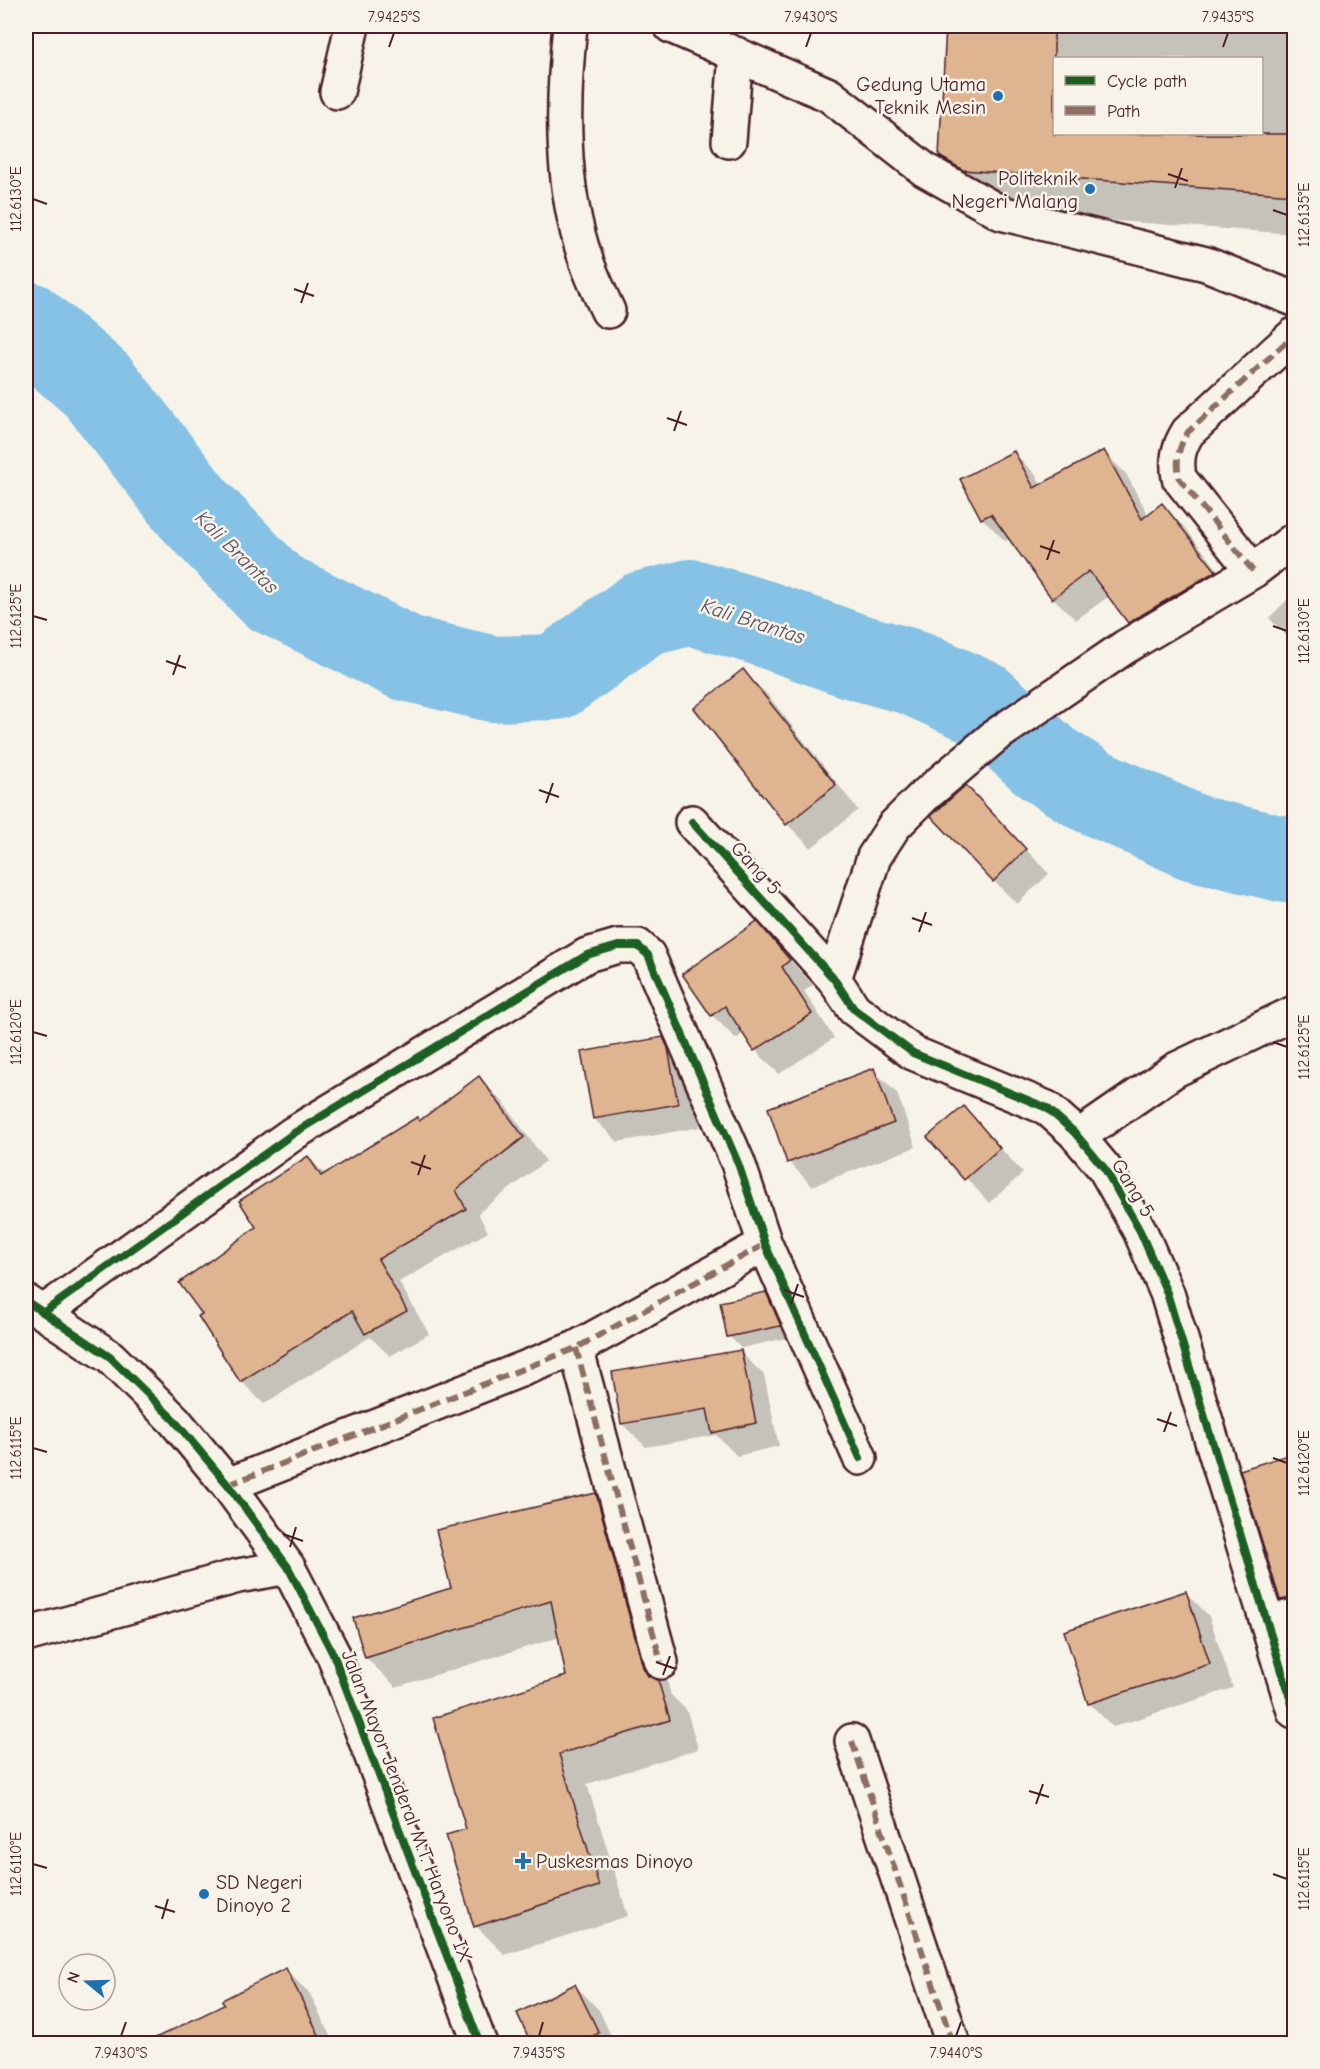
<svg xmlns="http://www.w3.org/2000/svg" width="1320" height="2069" viewBox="0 0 1320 2069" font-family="'Comic Neue',sans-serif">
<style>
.shadow{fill:#0003;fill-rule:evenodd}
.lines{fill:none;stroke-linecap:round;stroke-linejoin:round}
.river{stroke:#85c2e5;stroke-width:86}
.building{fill:#dfb490;stroke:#4a1f2b;stroke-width:1.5}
.minor-casing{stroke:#4a1f2b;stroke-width:38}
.minor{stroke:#f7f3e8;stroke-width:33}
.quiet{stroke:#8d6e63;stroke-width:6;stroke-dasharray:12 6;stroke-linecap:butt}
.cycleway-casing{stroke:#f7f3e8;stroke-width:11}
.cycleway{stroke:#1b5e20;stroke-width:8}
.ticks{fill:none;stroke:#4a1f2b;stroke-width:2}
.poi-dot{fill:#1f6fb2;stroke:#f7f3e8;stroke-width:2}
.labels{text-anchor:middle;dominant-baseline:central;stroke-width:5;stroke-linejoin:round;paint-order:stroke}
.poi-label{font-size:20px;fill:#4a1f2b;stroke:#f7f3e8;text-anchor:end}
.street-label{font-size:20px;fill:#4a1f2b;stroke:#f7f3e8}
.water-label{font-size:21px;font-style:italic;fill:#5c5063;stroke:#f7f3e8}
.neatline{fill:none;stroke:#4a1f2b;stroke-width:2}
.ticks-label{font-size:15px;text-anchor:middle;fill:#4a1f2b}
</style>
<rect width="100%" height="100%" fill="#f7f3e8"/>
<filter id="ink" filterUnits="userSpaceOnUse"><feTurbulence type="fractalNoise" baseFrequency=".0167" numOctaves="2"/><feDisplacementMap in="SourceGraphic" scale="12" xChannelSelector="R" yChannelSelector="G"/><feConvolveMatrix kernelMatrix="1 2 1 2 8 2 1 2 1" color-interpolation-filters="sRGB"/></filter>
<g filter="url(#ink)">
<path class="shadow" d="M 948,26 L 1294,26 L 1294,234 L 1008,213 L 984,199 L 940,156 ZM 1054,58 L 1262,58 L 1262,134 L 1054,134 Z
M 1013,452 L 1036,475 L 1042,486 L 1104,452 L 1126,474 L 1149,516 L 1162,505 L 1185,528 L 1237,594 L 1152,645 L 1129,622 L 1109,596 L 1076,620 L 1053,598 L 1011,538 L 1005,541 L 983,519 L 962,479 Z
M 1294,593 L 1294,644 L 1269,618 Z
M 743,671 L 767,694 L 858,810 L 811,848 L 787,824 Z
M 990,811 L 1049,874 L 1017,904 L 994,881 Z
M 756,923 L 813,985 L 804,991 L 834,1038 L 779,1074 L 755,1050 L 744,1033 L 736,1039 L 712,1015 L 684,974 Z
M 663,1039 L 686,1062 L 691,1073 L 700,1127 L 618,1142 L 594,1119 L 583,1053 Z
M 873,1070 L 897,1093 L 916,1147 L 812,1186 L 789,1162 Z
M 479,1078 L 502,1101 L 546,1161 L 478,1213 L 488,1232 L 399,1282 L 429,1334 L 390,1356 L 370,1337 L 264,1404 L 241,1381 L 258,1228 L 308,1157 L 326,1175 L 420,1122 Z
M 964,1108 L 1023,1173 L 989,1203 L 929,1137 Z
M 765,1294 L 777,1306 L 791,1337 L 741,1348 L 729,1336 Z
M 740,1352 L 764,1375 L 779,1446 L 737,1456 L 716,1435 L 646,1447 L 622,1424 Z
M 1294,1455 L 1294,1612 L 1281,1599 L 1242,1471 Z
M 595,1494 L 625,1524 L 671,1695 L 687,1711 L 698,1749 L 587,1784 L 628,1916 L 505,1955 L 476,1926 L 467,1830 L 568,1677 L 560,1637 L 396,1687 L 366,1658 L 453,1589 Z
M 1186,1593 L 1209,1616 L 1233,1688 L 1113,1727 L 1090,1704 L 1066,1632 Z
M 286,1970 L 310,1994 L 334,2044 L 148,2044 L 226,2005 Z
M 575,1985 L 599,2010 L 615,2044 L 533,2044 L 519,2013 Z"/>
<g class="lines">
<path class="river" d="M 26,324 L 98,386 L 193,508 L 273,592 L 406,658 L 493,679 L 556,677 L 643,614 L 691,602 L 762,623 L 854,656 L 915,673 L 981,703 L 1048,764 L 1090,790 L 1195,838 L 1286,860 L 1294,857"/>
</g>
<path class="building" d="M 946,26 L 1054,26 L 1054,134 L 1294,134 L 1294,195 L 963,170 L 939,156 Z
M 1104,450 L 1142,519 L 1162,503 L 1216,571 L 1128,623 L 1089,571 L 1052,599 L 991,514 L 981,519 L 960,479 L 1014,451 L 1034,488 Z
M 743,669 L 836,785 L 786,825 L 694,708 Z
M 966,785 L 1026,849 L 993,882 L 931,816 Z
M 757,921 L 790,960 L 782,967 L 812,1014 L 754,1051 L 725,1006 L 711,1016 L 682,974 Z
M 663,1037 L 668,1048 L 678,1104 L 593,1119 L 581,1052 Z
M 874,1068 L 894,1123 L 787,1163 L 768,1108 Z
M 479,1076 L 524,1137 L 456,1190 L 466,1209 L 378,1259 L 407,1311 L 365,1334 L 352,1311 L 240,1382 L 198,1316 L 202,1314 L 179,1283 L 256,1227 L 239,1201 L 308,1156 L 321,1176 L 417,1117 L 419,1121 Z
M 964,1106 L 1000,1148 L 964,1180 L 927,1137 Z
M 766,1292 L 781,1326 L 727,1337 L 720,1302 Z
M 741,1350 L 756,1423 L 712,1433 L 707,1409 L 621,1424 L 612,1372 Z
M 1294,1453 L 1294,1598 L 1280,1600 L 1240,1470 Z
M 596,1493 L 643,1667 L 648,1676 L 658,1680 L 670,1720 L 559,1754 L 599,1886 L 474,1927 L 446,1835 L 466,1829 L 433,1718 L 566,1676 L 551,1601 L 365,1658 L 353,1618 L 451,1588 L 436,1530 Z
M 1186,1591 L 1210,1664 L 1088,1704 L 1064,1631 Z
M 286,1968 L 323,2043 L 145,2043 L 224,2005 L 222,2000 Z
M 575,1984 L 599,2033 L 578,2043 L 531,2043 L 517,2013 Z"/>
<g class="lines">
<defs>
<path id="minor" d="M 570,26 C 562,102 560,186 586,260 C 592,277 600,294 608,311
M 671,26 L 829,95 L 925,170 L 1001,213 L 1206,264 L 1294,299
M 337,92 L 352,26
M 729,141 L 736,54
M 1253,571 L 1179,478 C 1176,459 1178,448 1188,432 L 1294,335
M 692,822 L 834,979 L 854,1009 L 913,1053 L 1047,1108 L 1074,1132 L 1105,1169 L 1140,1231 L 1167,1293 L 1294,1711
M 834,979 L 874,857 L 894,826 L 923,797 L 995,736 L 1125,647 L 1253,571 L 1294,540
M 1078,1137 L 1175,1070 L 1294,1013
M 27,1302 L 110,1357 L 174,1420 L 228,1485 L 288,1567 L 334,1656 L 480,2044
M 44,1312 L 294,1133 L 587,955 L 618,946 L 638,946 L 648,955 L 738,1163 L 765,1244 L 860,1458
M 576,1348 L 661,1662
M 228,1485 L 576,1348 L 765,1244
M 1267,1623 L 1294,1616
M 26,1635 L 238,1576 L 288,1567
M 852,1741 L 953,2044"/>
</defs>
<use href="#minor" class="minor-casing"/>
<use href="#minor" class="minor"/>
<path class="quiet" d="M 1253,571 L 1179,478 C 1176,459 1178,448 1188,432 L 1294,335
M 576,1348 L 661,1662
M 228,1485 L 576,1348 L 765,1244
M 852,1741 L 953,2044"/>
<defs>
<path id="cycleway" d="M 692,822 L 834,979 L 854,1009 L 913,1053 L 1047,1108 L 1074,1132 L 1105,1169 L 1140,1231 L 1167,1293 L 1294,1711
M 26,1301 L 110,1357 L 174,1420 L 228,1485 L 288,1567 L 334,1656 L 480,2044
M 44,1312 L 294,1133 L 587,955 L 618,946 L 638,946 L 648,955 L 738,1163 L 765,1244 L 860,1458"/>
</defs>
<use href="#cycleway" class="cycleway-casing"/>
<use href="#cycleway" class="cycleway"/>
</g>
</g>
<path class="ticks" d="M 389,47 L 394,33M 806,47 L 811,33M 1223,47 L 1228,33M 1168,174 L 1188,181M 1175,188 L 1182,168M 33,199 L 47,204M 1273,210 L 1287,215M 294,289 L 314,296M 301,303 L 308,283M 667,418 L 687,425M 674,431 L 681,411M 1040,546 L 1060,553M 1047,560 L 1054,540M 33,616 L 47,620M 1273,626 L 1287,631M 166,661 L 186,668M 173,675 L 180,655M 539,790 L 559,797M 546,803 L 553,783M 912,918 L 932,925M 919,932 L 926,912M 33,1032 L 47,1036M 1273,1042 L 1287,1047M 411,1162 L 431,1169M 418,1175 L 425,1155M 784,1290 L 804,1297M 791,1304 L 798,1284M 1157,1419 L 1177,1426M 1164,1432 L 1171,1412M 33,1448 L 47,1452M 1273,1458 L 1287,1463M 283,1534 L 303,1541M 290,1547 L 296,1527M 656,1662 L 676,1669M 663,1675 L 670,1656M 1029,1791 L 1049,1797M 1036,1804 L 1043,1784M 33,1864 L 47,1868M 1273,1874 L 1287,1879M 155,1906 L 175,1912M 162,1919 L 168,1899M 121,2036 L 126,2022M 539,2036 L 543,2022M 956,2036 L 961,2022"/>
<g class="poi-dot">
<circle cx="998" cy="96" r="6"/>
<circle cx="1090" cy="189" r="6"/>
<path d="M520 1852h6v6h6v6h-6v6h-6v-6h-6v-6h6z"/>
<circle cx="204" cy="1894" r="6"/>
</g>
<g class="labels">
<g class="poi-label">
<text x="986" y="84">Gedung Utama<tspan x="986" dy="23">Teknik Mesin</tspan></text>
<text x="1078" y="178">Politeknik<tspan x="1078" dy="23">Negeri Malang</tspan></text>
<text x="536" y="1861" text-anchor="start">Puskesmas Dinoyo</text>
<text x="216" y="1882" text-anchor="start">SD Negeri<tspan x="216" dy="23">Dinoyo 2</tspan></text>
</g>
<g class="street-label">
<text transform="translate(756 868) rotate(48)">Gang 5</text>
<text transform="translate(1133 1188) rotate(59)">Gang 5</text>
<text transform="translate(407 1806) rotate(69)">Jalan Mayor Jenderal M.T. Haryono IX</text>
</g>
<g class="water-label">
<text transform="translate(237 552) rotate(45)">Kali Brantas</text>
<text transform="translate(753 621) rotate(18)">Kali Brantas</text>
</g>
</g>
<rect width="1320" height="2069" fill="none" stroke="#f7f3e8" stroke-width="66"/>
<rect x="1053" y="57" width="210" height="78" fill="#f7f3e8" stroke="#b29e9c" stroke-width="1.5"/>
<rect x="1065" y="76" width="30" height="9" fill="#1b5e20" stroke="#b29e9c" stroke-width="1.5"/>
<text x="1107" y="87" font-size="18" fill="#4a1f2b">Cycle path</text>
<rect x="1065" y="106" width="30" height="9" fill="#8d6e63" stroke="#b29e9c" stroke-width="1.5"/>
<text x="1107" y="117" font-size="18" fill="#4a1f2b">Path</text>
<g transform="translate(87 1982) rotate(289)"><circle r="28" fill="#f7f3e8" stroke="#b29e9c" stroke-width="1.5"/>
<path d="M0-4.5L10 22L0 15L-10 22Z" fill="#1f6fb2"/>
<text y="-9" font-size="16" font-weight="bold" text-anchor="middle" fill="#4a1f2b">N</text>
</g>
<rect x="33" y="33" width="1254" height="2003" class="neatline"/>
<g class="ticks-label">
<text x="394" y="22">7.9425°S</text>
<text x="811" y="22">7.9430°S</text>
<text x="1228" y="22">7.9435°S</text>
<text transform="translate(16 199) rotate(-90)" y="5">112.6130°E</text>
<text transform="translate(1304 215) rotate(-90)" y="5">112.6135°E</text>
<text transform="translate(16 616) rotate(-90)" y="5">112.6125°E</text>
<text transform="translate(1304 631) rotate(-90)" y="5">112.6130°E</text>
<text transform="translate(16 1032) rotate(-90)" y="5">112.6120°E</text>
<text transform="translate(1304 1047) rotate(-90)" y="5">112.6125°E</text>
<text transform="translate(16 1448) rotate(-90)" y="5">112.6115°E</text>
<text transform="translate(1304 1463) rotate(-90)" y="5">112.6120°E</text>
<text transform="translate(16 1864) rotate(-90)" y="5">112.6110°E</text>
<text transform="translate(1304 1879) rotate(-90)" y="5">112.6115°E</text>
<text x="121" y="2058">7.9430°S</text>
<text x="539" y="2058">7.9435°S</text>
<text x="956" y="2058">7.9440°S</text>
</g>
</svg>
